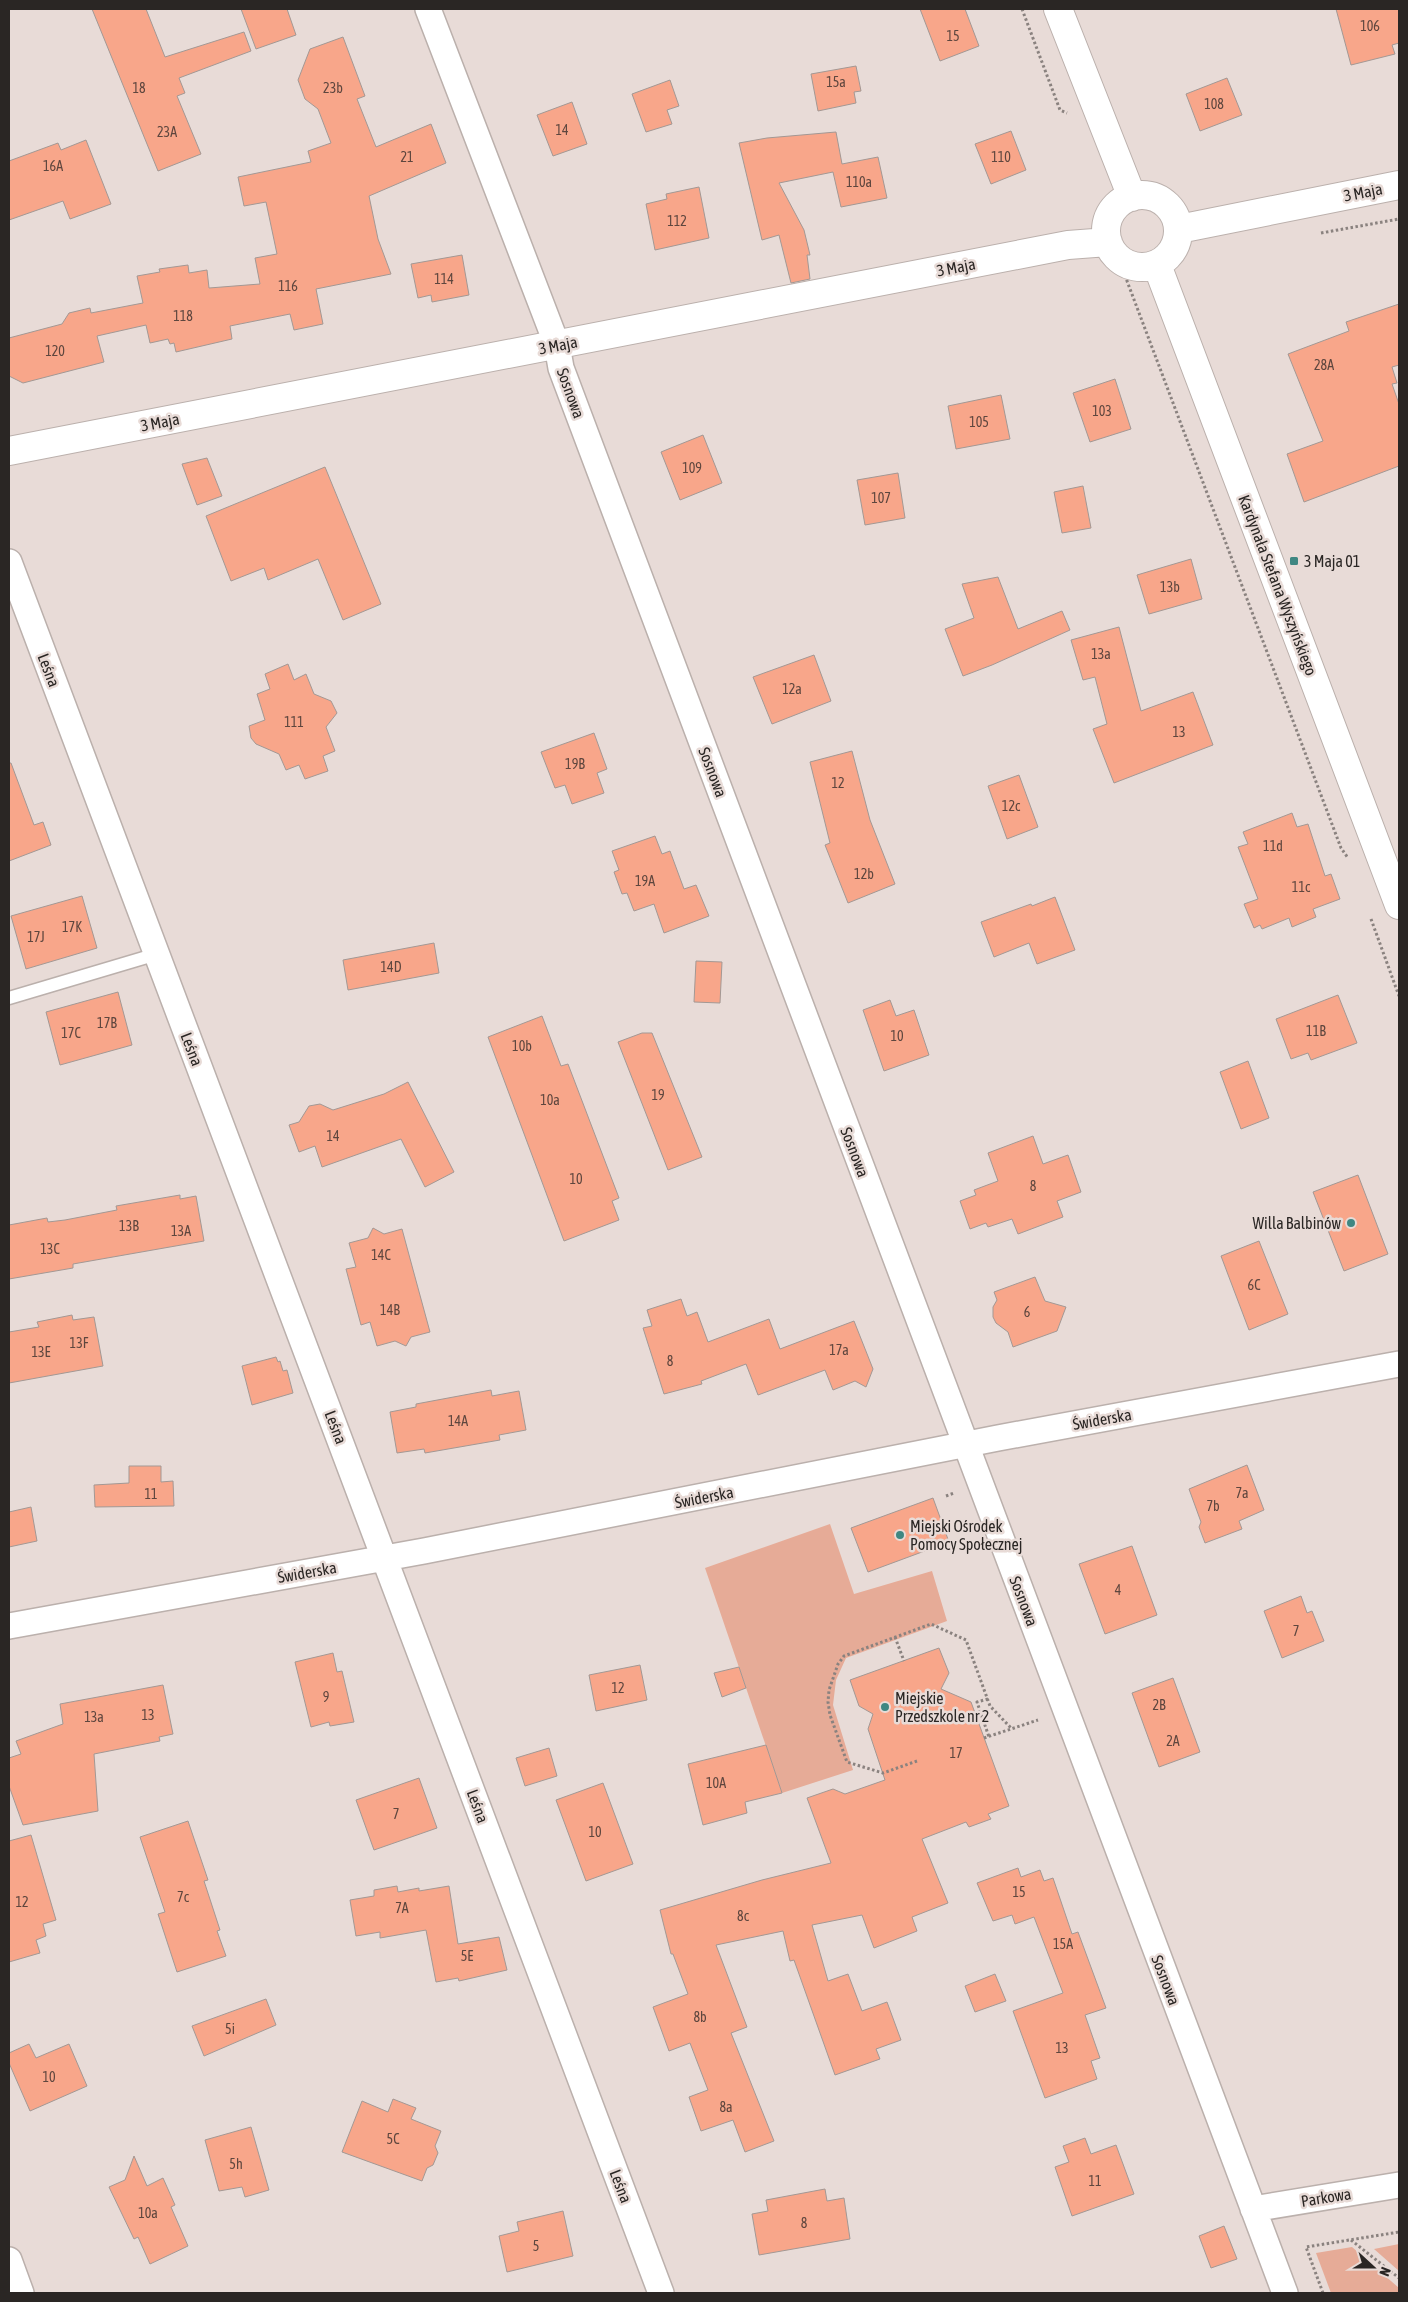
<svg xmlns="http://www.w3.org/2000/svg" width="1408" height="2302" viewBox="0 0 1408 2302" font-family="'Asap Condensed',sans-serif">
<style>
.green{fill:#e6ab97}
.building{fill:#f8a68a;stroke:#a39894}
.lines{fill:none;stroke-linecap:round;stroke-linejoin:round}
.service-casing{stroke:#bbb0ac;stroke-width:15}
.minor-casing{stroke:#bbb0ac;stroke-width:28}
.tertiary-casing{stroke:#bbb0ac;stroke-width:30}
.path{stroke:#8a827f;stroke-width:3;stroke-dasharray:2.5 2.5;stroke-linecap:butt}
.service{stroke:#fff;stroke-width:12}
.minor{stroke:#fff;stroke-width:25}
.tertiary{stroke:#fff;stroke-width:28}
.poi-dot{fill:#3f8782;stroke:#e8dbd7;stroke-width:2}
.labels{text-anchor:middle;dominant-baseline:central;stroke-width:5;stroke-linejoin:round;paint-order:stroke}
.number-label{font-size:14px;fill:#5e463e}
.street-label{font-size:16px;fill:#2a2624;stroke:#e8dbd7}
.poi-label{font-size:16px;fill:#2a2624;stroke:#e8dbd7;text-anchor:start}
</style>
<rect width="100%" height="100%" fill="#e8dbd7"/>
<path class="green" d="M 830,1524 L 854,1594 L 932,1571 L 947,1621 L 846,1658 L 836,1680 L 833,1705 L 853,1770 L 782,1793 L 705,1568 Z
M 1399,2244 L 1399,2271 L 1374,2249 Z
M 1352,2247 L 1399,2288 L 1399,2293 L 1331,2293 L 1316,2253 Z"/>
<path class="building" d="M 92,9 L 146,9 L 165,57 L 244,32 L 251,51 L 179,78 L 185,93 L 177,96 L 201,154 L 158,171 Z
M 241,9 L 287,9 L 296,35 L 256,49 Z
M 920,9 L 965,9 L 979,46 L 940,61 Z
M 1336,9 L 1399,9 L 1399,43 L 1392,45 L 1395,54 L 1351,65 Z
M 343,37 L 365,96 L 357,99 L 376,147 L 431,124 L 446,163 L 369,196 L 378,239 L 391,274 L 316,289 L 323,324 L 294,330 L 290,314 L 230,326 L 232,339 L 176,352 L 174,343 L 170,344 L 168,339 L 150,343 L 146,325 L 97,336 L 104,362 L 23,383 L 9,376 L 9,338 L 62,324 L 69,313 L 90,308 L 91,313 L 143,303 L 137,276 L 160,272 L 159,269 L 188,265 L 189,273 L 207,270 L 209,288 L 260,284 L 255,258 L 277,254 L 266,202 L 244,206 L 238,177 L 311,162 L 308,151 L 331,143 L 318,109 L 305,99 L 298,80 L 310,49 Z
M 856,66 L 861,91 L 854,92 L 856,103 L 818,111 L 811,74 Z
M 1227,78 L 1242,115 L 1200,131 L 1186,94 Z
M 670,80 L 679,106 L 667,110 L 672,124 L 646,132 L 632,94 Z
M 572,102 L 587,144 L 553,156 L 537,115 Z
M 1011,131 L 1026,170 L 991,184 L 975,144 Z
M 836,132 L 842,164 L 878,157 L 887,198 L 841,207 L 833,172 L 779,183 L 804,230 L 810,255 L 807,255 L 810,279 L 791,283 L 779,235 L 762,240 L 739,143 L 767,138 Z
M 86,140 L 111,204 L 70,219 L 63,201 L 9,220 L 9,161 L 58,143 L 61,150 Z
M 699,187 L 709,238 L 655,250 L 646,204 L 667,199 L 666,194 Z
M 462,255 L 469,295 L 432,302 L 431,295 L 418,298 L 411,264 Z
M 1399,304 L 1399,365 L 1392,367 L 1397,383 L 1392,384 L 1399,404 L 1399,466 L 1304,502 L 1287,454 L 1323,441 L 1288,354 L 1349,331 L 1346,322 Z
M 1115,379 L 1131,429 L 1090,442 L 1073,393 Z
M 1001,395 L 1010,439 L 956,449 L 948,406 Z
M 703,435 L 722,483 L 680,500 L 661,452 Z
M 207,458 L 222,496 L 197,505 L 182,464 Z
M 325,467 L 381,604 L 343,620 L 318,559 L 268,580 L 264,568 L 231,581 L 206,516 Z
M 898,473 L 905,518 L 865,525 L 857,480 Z
M 1083,486 L 1091,528 L 1062,533 L 1054,492 Z
M 1191,559 L 1202,599 L 1149,614 L 1137,575 Z
M 998,577 L 1018,629 L 1062,611 L 1070,630 L 992,665 L 963,676 L 945,629 L 974,618 L 962,584 Z
M 1119,627 L 1141,711 L 1193,692 L 1213,745 L 1114,783 L 1093,729 L 1107,724 L 1095,677 L 1083,680 L 1071,640 Z
M 814,655 L 831,701 L 772,724 L 753,677 Z
M 288,664 L 294,680 L 306,674 L 314,694 L 331,701 L 337,713 L 326,727 L 335,751 L 323,756 L 328,771 L 305,779 L 299,765 L 286,770 L 279,754 L 256,744 L 251,738 L 249,726 L 265,720 L 257,694 L 270,689 L 265,674 Z
M 594,733 L 607,769 L 597,773 L 604,793 L 572,804 L 565,785 L 555,788 L 541,752 Z
M 852,751 L 870,820 L 895,884 L 848,903 L 825,845 L 830,843 L 810,762 Z
M 9,763 L 11,763 L 34,825 L 43,822 L 51,845 L 9,861 Z
M 1019,775 L 1038,827 L 1007,839 L 988,786 Z
M 1292,813 L 1297,827 L 1308,824 L 1325,876 L 1331,874 L 1340,899 L 1313,909 L 1316,917 L 1292,927 L 1289,918 L 1262,929 L 1260,925 L 1254,928 L 1244,904 L 1258,899 L 1238,847 L 1248,844 L 1243,832 Z
M 655,836 L 662,854 L 670,851 L 684,889 L 696,885 L 709,916 L 664,933 L 654,904 L 634,911 L 627,893 L 622,894 L 614,872 L 619,870 L 612,851 Z
M 82,896 L 97,948 L 26,969 L 11,916 Z
M 1055,897 L 1075,950 L 1037,964 L 1029,943 L 994,957 L 981,922 L 1031,904 L 1032,906 Z
M 434,943 L 439,973 L 348,990 L 343,960 Z
M 696,961 L 722,962 L 720,1003 L 694,1002 Z
M 118,992 L 132,1045 L 60,1065 L 46,1012 Z
M 1338,995 L 1357,1043 L 1311,1060 L 1308,1053 L 1291,1059 L 1276,1019 Z
M 890,1000 L 896,1016 L 914,1010 L 929,1055 L 884,1071 L 863,1010 Z
M 542,1016 L 561,1066 L 568,1064 L 619,1198 L 612,1201 L 619,1220 L 564,1241 L 488,1037 Z
M 642,1033 L 652,1033 L 702,1157 L 668,1170 L 618,1042 Z
M 1248,1061 L 1269,1118 L 1241,1129 L 1220,1072 Z
M 408,1082 L 454,1172 L 425,1187 L 401,1139 L 322,1167 L 315,1146 L 299,1152 L 289,1125 L 299,1122 L 309,1106 L 320,1104 L 333,1110 L 384,1094 Z
M 1033,1136 L 1043,1164 L 1068,1155 L 1081,1192 L 1057,1201 L 1063,1217 L 1018,1234 L 1012,1219 L 988,1227 L 986,1223 L 970,1229 L 960,1201 L 976,1195 L 974,1190 L 998,1181 L 988,1153 Z
M 1358,1175 L 1388,1254 L 1344,1271 L 1313,1192 Z
M 180,1195 L 180,1199 L 196,1196 L 204,1241 L 73,1264 L 73,1268 L 9,1279 L 9,1225 L 47,1218 L 48,1222 L 65,1220 L 117,1210 L 116,1206 Z
M 373,1228 L 384,1234 L 402,1229 L 415,1277 L 430,1332 L 411,1337 L 406,1346 L 395,1341 L 377,1346 L 370,1322 L 361,1325 L 346,1269 L 356,1267 L 349,1243 L 368,1238 Z
M 1259,1241 L 1288,1314 L 1249,1330 L 1221,1256 Z
M 1035,1277 L 1045,1301 L 1066,1307 L 1057,1331 L 1013,1347 L 1008,1332 L 996,1323 L 993,1317 L 993,1307 L 997,1300 L 994,1292 Z
M 681,1299 L 687,1316 L 697,1312 L 708,1342 L 769,1319 L 780,1349 L 854,1321 L 873,1369 L 866,1387 L 855,1381 L 833,1390 L 825,1370 L 758,1395 L 746,1364 L 701,1381 L 702,1384 L 664,1394 L 643,1328 L 652,1326 L 647,1310 Z
M 72,1315 L 73,1320 L 94,1317 L 103,1366 L 9,1383 L 9,1332 L 39,1327 L 37,1322 Z
M 276,1357 L 278,1362 L 280,1361 L 283,1371 L 287,1370 L 293,1393 L 252,1405 L 242,1366 Z
M 491,1390 L 492,1396 L 519,1391 L 526,1430 L 499,1435 L 500,1440 L 425,1453 L 424,1449 L 397,1453 L 390,1412 L 416,1407 L 416,1404 Z
M 1247,1465 L 1264,1510 L 1239,1521 L 1242,1529 L 1205,1543 L 1199,1527 L 1201,1522 L 1189,1489 Z
M 129,1466 L 161,1466 L 161,1482 L 173,1481 L 174,1506 L 95,1507 L 94,1485 L 129,1483 Z
M 933,1498 L 949,1542 L 868,1572 L 851,1528 Z
M 31,1507 L 37,1541 L 9,1547 L 9,1512 Z
M 1132,1546 L 1157,1615 L 1105,1634 L 1079,1564 Z
M 1301,1596 L 1307,1613 L 1312,1611 L 1324,1641 L 1282,1658 L 1264,1611 Z
M 939,1648 L 949,1673 L 941,1689 L 971,1702 L 1009,1806 L 988,1814 L 991,1819 L 969,1827 L 966,1822 L 922,1839 L 948,1903 L 912,1917 L 917,1931 L 874,1948 L 862,1915 L 812,1925 L 828,1981 L 848,1974 L 862,2011 L 887,2002 L 901,2040 L 876,2049 L 880,2059 L 835,2075 L 794,1960 L 790,1961 L 783,1931 L 716,1945 L 747,2027 L 731,2033 L 774,2141 L 745,2152 L 733,2120 L 701,2131 L 689,2097 L 708,2090 L 690,2043 L 669,2051 L 653,2007 L 688,1994 L 673,1954 L 671,1954 L 660,1910 L 762,1880 L 831,1863 L 807,1798 L 833,1789 L 845,1794 L 885,1780 L 868,1729 L 873,1714 L 859,1706 L 850,1680 Z
M 333,1653 L 337,1672 L 342,1671 L 354,1722 L 330,1726 L 329,1722 L 311,1727 L 295,1662 Z
M 640,1665 L 647,1700 L 596,1711 L 589,1675 Z
M 739,1667 L 746,1688 L 722,1697 L 714,1673 Z
M 1173,1678 L 1200,1752 L 1159,1767 L 1132,1693 Z
M 163,1685 L 173,1734 L 159,1737 L 160,1741 L 94,1754 L 98,1811 L 23,1825 L 9,1786 L 9,1758 L 21,1754 L 16,1741 L 63,1724 L 60,1704 Z
M 766,1745 L 782,1793 L 745,1802 L 747,1813 L 703,1825 L 688,1764 Z
M 549,1748 L 557,1776 L 525,1786 L 516,1758 Z
M 419,1778 L 437,1828 L 374,1850 L 356,1800 Z
M 603,1783 L 633,1864 L 586,1881 L 556,1800 Z
M 188,1821 L 208,1880 L 204,1881 L 220,1930 L 217,1931 L 226,1956 L 177,1972 L 158,1914 L 165,1912 L 140,1837 Z
M 31,1835 L 56,1920 L 43,1924 L 46,1936 L 36,1940 L 40,1953 L 9,1962 L 9,1841 Z
M 1018,1868 L 1021,1877 L 1040,1870 L 1044,1881 L 1053,1878 L 1072,1934 L 1078,1932 L 1106,2008 L 1085,2015 L 1100,2058 L 1091,2061 L 1097,2079 L 1045,2098 L 1013,2011 L 1063,1993 L 1034,1917 L 1015,1924 L 1012,1915 L 993,1921 L 977,1883 Z
M 397,1886 L 398,1892 L 419,1888 L 419,1891 L 449,1886 L 458,1944 L 499,1937 L 507,1970 L 459,1981 L 458,1978 L 436,1982 L 426,1930 L 380,1938 L 380,1932 L 356,1936 L 350,1900 L 374,1896 L 374,1890 Z
M 995,1974 L 1006,2001 L 975,2012 L 965,1986 Z
M 266,1999 L 276,2025 L 204,2056 L 192,2026 Z
M 29,2044 L 36,2058 L 69,2044 L 87,2086 L 30,2111 L 9,2063 L 9,2053 Z
M 393,2099 L 416,2108 L 411,2119 L 441,2131 L 435,2146 L 438,2153 L 433,2165 L 427,2168 L 422,2181 L 342,2152 L 362,2101 L 388,2112 Z
M 251,2127 L 269,2190 L 245,2197 L 242,2187 L 219,2191 L 205,2140 Z
M 1085,2138 L 1091,2154 L 1116,2145 L 1134,2194 L 1072,2216 L 1055,2167 L 1069,2162 L 1063,2146 Z
M 134,2156 L 147,2186 L 163,2178 L 175,2205 L 171,2207 L 188,2246 L 150,2264 L 138,2237 L 134,2239 L 109,2187 L 125,2180 Z
M 825,2189 L 827,2201 L 844,2198 L 850,2239 L 759,2255 L 752,2214 L 768,2211 L 766,2200 Z
M 563,2211 L 573,2256 L 507,2272 L 499,2236 L 519,2231 L 517,2222 Z
M 1224,2226 L 1237,2259 L 1211,2268 L 1199,2236 Z"/>
<g class="lines">
<defs>
<path id="service" d="M 9,998 L 157,954"/>
<path id="minor" d="M 428,9 L 557,345 L 561,368 L 1285,2293
M 9,562 L 661,2293
M 9,1626 L 424,1551 L 998,1438 L 1399,1364
M 1253,2209 L 1399,2185
M 9,2260 L 21,2293"/>
<path id="tertiary" d="M 1058,9 L 1132,197
M1106 231a36 36 0 1 1 72 0a36 36 0 1 1-72 0Z
M 1179,229 L 1399,185
M 1157,265 L 1399,905
M 9,451 L 1068,245 L 1108,242"/>
</defs>
<use href="#service" class="service-casing"/>
<use href="#minor" class="minor-casing"/>
<use href="#tertiary" class="tertiary-casing"/>
<path class="path" d="M 1022,9 L 1060,110 L 1067,113
M 1321,233 L 1399,219
M 1126,270 L 1127,281 L 1341,848 L 1348,858
M 1371,919 L 1399,996
M 946,1496 L 954,1493
M 895,1637 L 904,1661
M 988,1699 L 977,1702 L 989,1737
M 984,1738 L 1038,1720
M 917,1761 L 883,1773 L 847,1762 L 830,1715 L 828,1702 L 829,1690 L 838,1664 L 844,1656 L 931,1624 L 966,1640 L 990,1706 L 1012,1729
M 1351,2240 L 1399,2278
M 1323,2293 L 1306,2247 L 1399,2232"/>
<use href="#service" class="service"/>
<use href="#minor" class="minor"/>
<use href="#tertiary" class="tertiary"/>
</g>
<g class="poi-dot">
<rect x="1289" y="556" width="10" height="10" rx="2.5"/>
<circle cx="1351" cy="1223" r="5"/>
<circle cx="900" cy="1535" r="5"/>
<circle cx="885" cy="1707" r="5"/>
</g>
<g class="labels">
<g class="number-label">
<text x="1370" y="26">106</text>
<text x="953" y="36">15</text>
<text x="836" y="82">15a</text>
<text x="139" y="88">18</text>
<text x="333" y="88">23b</text>
<text x="1214" y="104">108</text>
<text x="562" y="130">14</text>
<text x="167" y="132">23A</text>
<text x="407" y="157">21</text>
<text x="1001" y="157">110</text>
<text x="53" y="166">16A</text>
<text x="859" y="182">110a</text>
<text x="677" y="221">112</text>
<text x="444" y="279">114</text>
<text x="288" y="286">116</text>
<text x="183" y="316">118</text>
<text x="55" y="351">120</text>
<text x="1324" y="365">28A</text>
<text x="1102" y="411">103</text>
<text x="979" y="422">105</text>
<text x="692" y="468">109</text>
<text x="881" y="498">107</text>
<text x="1170" y="587">13b</text>
<text x="1101" y="654">13a</text>
<text x="792" y="689">12a</text>
<text x="294" y="722">111</text>
<text x="1179" y="732">13</text>
<text x="575" y="764">19B</text>
<text x="838" y="783">12</text>
<text x="1011" y="806">12c</text>
<text x="1273" y="846">11d</text>
<text x="864" y="874">12b</text>
<text x="645" y="881">19A</text>
<text x="1301" y="887">11c</text>
<text x="72" y="927">17K</text>
<text x="36" y="937">17J</text>
<text x="391" y="967">14D</text>
<text x="107" y="1023">17B</text>
<text x="1316" y="1031">11B</text>
<text x="71" y="1033">17C</text>
<text x="897" y="1036">10</text>
<text x="522" y="1046">10b</text>
<text x="658" y="1095">19</text>
<text x="550" y="1100">10a</text>
<text x="333" y="1136">14</text>
<text x="576" y="1179">10</text>
<text x="1033" y="1186">8</text>
<text x="129" y="1226">13B</text>
<text x="181" y="1231">13A</text>
<text x="50" y="1249">13C</text>
<text x="381" y="1255">14C</text>
<text x="1254" y="1285">6C</text>
<text x="390" y="1310">14B</text>
<text x="1027" y="1312">6</text>
<text x="79" y="1343">13F</text>
<text x="839" y="1350">17a</text>
<text x="41" y="1352">13E</text>
<text x="670" y="1361">8</text>
<text x="458" y="1421">14A</text>
<text x="1242" y="1493">7a</text>
<text x="151" y="1494">11</text>
<text x="1213" y="1506">7b</text>
<text x="1118" y="1590">4</text>
<text x="1296" y="1631">7</text>
<text x="618" y="1688">12</text>
<text x="326" y="1697">9</text>
<text x="1159" y="1705">2B</text>
<text x="148" y="1715">13</text>
<text x="94" y="1717">13a</text>
<text x="1173" y="1741">2A</text>
<text x="956" y="1753">17</text>
<text x="716" y="1783">10A</text>
<text x="396" y="1814">7</text>
<text x="595" y="1832">10</text>
<text x="1019" y="1892">15</text>
<text x="183" y="1897">7c</text>
<text x="22" y="1902">12</text>
<text x="402" y="1908">7A</text>
<text x="743" y="1916">8c</text>
<text x="1063" y="1944">15A</text>
<text x="467" y="1956">5E</text>
<text x="700" y="2017">8b</text>
<text x="230" y="2029">5i</text>
<text x="1062" y="2048">13</text>
<text x="49" y="2077">10</text>
<text x="726" y="2107">8a</text>
<text x="393" y="2139">5C</text>
<text x="236" y="2164">5h</text>
<text x="1095" y="2181">11</text>
<text x="148" y="2213">10a</text>
<text x="804" y="2223">8</text>
<text x="536" y="2246">5</text>
</g>
<g class="street-label">
<text transform="translate(1363 192) rotate(-11)">3 Maja</text>
<text transform="translate(956 267) rotate(-11)">3 Maja</text>
<text transform="translate(558 345) rotate(-11)">3 Maja</text>
<text transform="translate(571 393) rotate(70)">Sosnowa</text>
<text transform="translate(160 422) rotate(-11)">3 Maja</text>
<text transform="translate(1278 585) rotate(69)">Kardynała Stefana Wyszyńskiego</text>
<text transform="translate(49 670) rotate(69)">Leśna</text>
<text transform="translate(713 772) rotate(69)">Sosnowa</text>
<text transform="translate(192 1049) rotate(69)">Leśna</text>
<text transform="translate(855 1152) rotate(69)">Sosnowa</text>
<text transform="translate(1102 1419) rotate(-10)">Świderska</text>
<text transform="translate(336 1427) rotate(69)">Leśna</text>
<text transform="translate(704 1497) rotate(-11)">Świderska</text>
<text transform="translate(307 1572) rotate(-10)">Świderska</text>
<text transform="translate(1024 1601) rotate(69)">Sosnowa</text>
<text transform="translate(478 1806) rotate(70)">Leśna</text>
<text transform="translate(1166 1980) rotate(69)">Sosnowa</text>
<text transform="translate(621 2186) rotate(69)">Leśna</text>
<text transform="translate(1326 2197) rotate(-9)">Parkowa</text>
</g>
<g class="poi-label">
<text x="1304" y="561">3 Maja 01</text>
<text x="1341" y="1223" text-anchor="end">Willa Balbinów</text>
<text x="910" y="1526">Miejski Ośrodek<tspan x="910" dy="18">Pomocy Społecznej</tspan></text>
<text x="895" y="1698">Miejskie<tspan x="895" dy="18">Przedszkole nr 2</tspan></text>
</g>
</g>
<rect width="1408" height="2302" fill="none" stroke="#2a2624" stroke-width="20"/>
<g transform="translate(1373 2267) rotate(111)" stroke="#e8dbd7" stroke-width="4" paint-order="stroke">
<path d="M0-4L9 19L0 12L-9 19Z" fill="#2a2624"/>
<text y="-8" font-size="14" font-weight="bold" text-anchor="middle" fill="#2a2624">N</text>
</g>
</svg>
